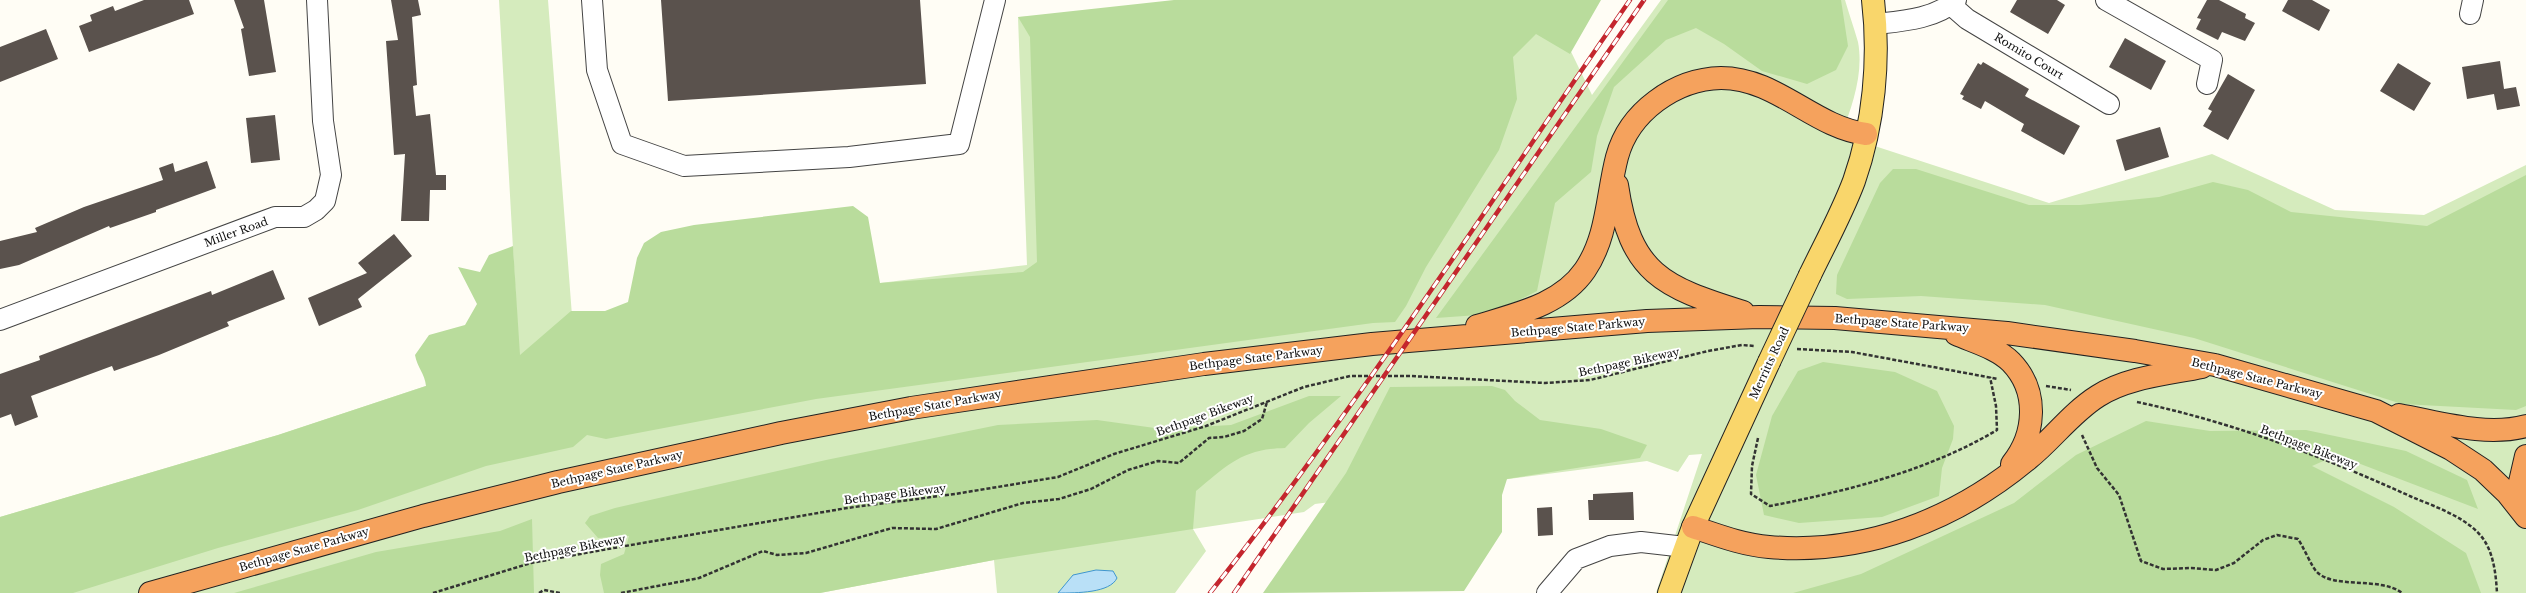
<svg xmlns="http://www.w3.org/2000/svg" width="2526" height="593" viewBox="0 0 2526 593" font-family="'Libre Baskerville',serif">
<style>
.green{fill:#d5ebbd}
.forest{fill:#b9dc9c}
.water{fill:#b9e0f7;stroke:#3f96cf}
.building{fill:#5a524d}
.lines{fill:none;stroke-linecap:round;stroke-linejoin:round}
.minor-casing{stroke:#444;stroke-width:22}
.major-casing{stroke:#222;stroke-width:24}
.highway-casing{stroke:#222;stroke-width:24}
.path{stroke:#333;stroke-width:2.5;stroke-dasharray:4 2;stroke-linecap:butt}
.minor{stroke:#fff;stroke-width:20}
.major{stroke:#f9d66b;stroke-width:22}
.highway{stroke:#f5a25d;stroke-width:22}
.rail-casing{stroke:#c4262e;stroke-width:4.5}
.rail{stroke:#fff;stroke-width:3;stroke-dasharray:9;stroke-linecap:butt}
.major-bridge-casing{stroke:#222;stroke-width:24;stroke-linecap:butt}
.major-bridge{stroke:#f9d66b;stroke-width:22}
.labels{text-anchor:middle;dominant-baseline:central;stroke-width:4;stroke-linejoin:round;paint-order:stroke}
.street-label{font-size:11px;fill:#111;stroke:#fff}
</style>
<rect width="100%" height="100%" fill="#fffdf5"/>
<path class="green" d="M 499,0 L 548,0 L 574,342 L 880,283 L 1027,265 L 1018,17 L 1546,0 L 1592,95 L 1661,0 L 1845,0 C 1849,14 1854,28 1858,42 C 1864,73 1852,107 1841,135 L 2049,203 L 2212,154 L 2335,210 L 2424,215 L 2526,165 L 2526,593 L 1656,593 L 1702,454 L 1689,455 L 1678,472 L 1647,461 L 1315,504 L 1304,512 L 1193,529 L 1206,551 L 1175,593 L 997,593 L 994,560 L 820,593 L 0,593 L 0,517 L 278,435 L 519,355 Z"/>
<path class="forest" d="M 1174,0 L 1601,0 L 1570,54 L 1536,34 L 1513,57 L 1517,99 L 1499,150 L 1426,267 L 1406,306 L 1395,322 L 1373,323 L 816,399 L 606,439 L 587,435 L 573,447 L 486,466 L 358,510 L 218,548 L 73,593 L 0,593 L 0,517 L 278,435 L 426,386 C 425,374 417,367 415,355 L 429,335 L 465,325 L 477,304 L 458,267 L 480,272 L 489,255 L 513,246 L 520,355 L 571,311 L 605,311 L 628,302 L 637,258 L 644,243 L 661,232 L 694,225 L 853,206 L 868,217 L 880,283 L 1023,272 L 1037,262 L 1030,37 L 1018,17 Z
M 1668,0 L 1841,0 L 1848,46 L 1836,70 L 1807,84 L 1762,71 L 1724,44 L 1696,28 L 1666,40 L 1614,87 L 1597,136 L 1591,172 L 1555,203 L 1537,291 L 1492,314 L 1436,318 Z
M 1893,169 L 1916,169 L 2029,205 L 2080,205 L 2159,197 L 2213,182 L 2248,190 L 2291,212 L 2427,226 L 2526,175 L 2526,406 L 2516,410 L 2402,404 L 2194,338 L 2045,305 L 1921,296 L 1847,299 L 1836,294 L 1837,275 L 1880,183 Z
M 1823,362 L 1895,372 L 1937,391 L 1954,426 L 1953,439 L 1942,468 L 1939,496 L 1882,517 L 1799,523 L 1764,515 L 1756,475 L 1772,416 L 1798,371 Z
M 1492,386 L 1505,390 L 1515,401 L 1540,420 L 1601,429 L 1647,445 L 1640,458 L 1507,479 L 1502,495 L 1502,532 L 1464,591 L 1263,593 L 1346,473 L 1390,387 Z
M 1309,396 L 1341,396 L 1309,423 L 1285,448 C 1242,449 1228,465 1196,491 L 1193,529 L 994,560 L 820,593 L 604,593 L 600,575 L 601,564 L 624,554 L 629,536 L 598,538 L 585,523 L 590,516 L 615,508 L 826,460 L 998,425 L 1097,420 L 1162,429 L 1231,425 Z
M 2146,421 L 2210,431 L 2306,430 L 2406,451 L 2467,480 L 2478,509 L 2337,455 L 2312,466 L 2394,507 L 2466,553 L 2481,593 L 1793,593 L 1861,574 L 2014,503 L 2076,455 Z
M 532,519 L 534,593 L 234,593 L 376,552 L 500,531 Z"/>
<path class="water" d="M 1096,570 L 1113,571 L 1117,578 C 1110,593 1077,593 1058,593 L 1073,575 Z"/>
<path class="building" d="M 144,0 L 189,0 L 194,14 L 89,52 L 79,26 L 92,21 L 90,15 L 113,6 L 115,11 Z
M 234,0 L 264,0 L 276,72 L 249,76 L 241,29 L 244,28 Z
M 391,0 L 418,0 L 421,15 L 412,17 L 417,85 L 413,86 L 416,116 L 430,114 L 436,175 L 446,175 L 446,190 L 430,190 L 429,221 L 401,221 L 405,154 L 394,155 L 386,41 L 398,40 Z
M 661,0 L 920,0 L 926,84 L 668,101 Z
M 2017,0 L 2057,0 L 2065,5 L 2048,34 L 2010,12 Z
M 2207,0 L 2219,0 L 2246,14 L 2245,18 L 2255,23 L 2245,41 L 2222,32 L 2218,40 L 2196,29 L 2201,19 L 2197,18 Z
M 2288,0 L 2312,0 L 2330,10 L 2319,31 L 2282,11 Z
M 46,29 L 58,59 L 0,82 L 0,47 Z
M 2125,38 L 2166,61 L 2151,90 L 2109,67 Z
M 2500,61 L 2504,89 L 2516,87 L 2520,106 L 2497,110 L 2494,94 L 2467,99 L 2462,67 Z
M 1983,62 L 2029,89 L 2025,96 L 2080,126 L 2064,155 L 2021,131 L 2024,124 L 1985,101 L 1981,109 L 1962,99 L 1964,96 L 1960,94 L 1978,63 L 1981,65 Z
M 2398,63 L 2431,83 L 2414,111 L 2380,91 Z
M 2228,74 L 2255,90 L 2228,140 L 2203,126 L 2212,111 L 2208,109 Z
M 275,115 L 280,160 L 251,163 L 246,118 Z
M 2160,127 L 2169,157 L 2125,171 L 2116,140 Z
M 207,161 L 216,188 L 156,210 L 156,212 L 110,228 L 109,226 L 19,265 L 0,269 L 0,241 L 37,232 L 35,228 L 84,207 L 163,180 L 159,168 L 173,163 L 175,172 Z
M 394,234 L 412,256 L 358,299 L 362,307 L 319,326 L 308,298 L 367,273 L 358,263 Z
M 273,270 L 285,299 L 227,322 L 229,326 L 159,355 L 114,371 L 112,366 L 31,396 L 38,417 L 15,426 L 11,414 L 0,418 L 0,374 L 40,360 L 39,356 L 211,291 L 212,295 Z
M 1633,492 L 1634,520 L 1589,520 L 1588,500 L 1593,500 L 1593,494 Z
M 1552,507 L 1553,535 L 1538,536 L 1537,508 Z"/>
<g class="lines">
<defs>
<path id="minor" d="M 592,0 L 597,70 L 622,144 L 684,166 L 849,157 L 959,144 L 995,0
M 2106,0 L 2212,60 L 2207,84
M 1951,5 L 1967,19 L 2109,104
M 2470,14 L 2473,0
M 1876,24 C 1903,21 1935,19 1956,0
M 0,320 L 275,217 L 304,217 L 316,210 L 325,201 L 331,175 L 323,121 L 317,0
M 1547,593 L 1576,559 L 1610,546 L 1641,542 L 1685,547"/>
<path id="major" d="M 1810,275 C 1825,244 1842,213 1854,181 C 1874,124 1880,59 1873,0
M 1669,593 L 1693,527 L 1769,362"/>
<path id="highway" d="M 1617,185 C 1630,274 1663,287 1743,312
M 1477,326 C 1516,314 1561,305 1585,270 C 1608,236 1607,195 1617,157 C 1629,112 1675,79 1721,78 C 1777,78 1813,127 1866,134
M 1956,334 C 1974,342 1997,348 2011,362 C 2039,391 2036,434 2012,464
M 2399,415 C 2439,422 2485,437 2526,426
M 2525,513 L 2520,482 L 2526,456
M 1693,527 C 1717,535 1743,545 1769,547 C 1865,555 1955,520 2028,459 C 2052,440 2071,413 2098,396 C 2128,377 2168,374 2202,367
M 150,593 L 423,516 L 558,482 L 781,433 L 911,408 L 1204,364 L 1372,344 L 1647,321 L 1759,317 L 1835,318 L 2007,333 L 2135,351 L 2215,365 L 2376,411 L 2451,449 L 2483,470 L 2507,493 L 2526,517"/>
</defs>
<use href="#minor" class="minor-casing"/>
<use href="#major" class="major-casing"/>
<use href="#highway" class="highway-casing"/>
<path class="path" d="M 1797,349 L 1852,352 L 1998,379
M 2046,386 L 2071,390
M 2137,402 C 2232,422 2324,457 2412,497 C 2436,507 2469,518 2484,540 C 2494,555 2496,576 2497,593
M 2082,435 L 2097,468 L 2119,495 L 2141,561 L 2163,569 L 2191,568 L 2216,570 L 2234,563 L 2263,540 L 2277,535 L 2298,539 C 2303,546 2312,567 2316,571 C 2333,590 2380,576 2402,593
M 1758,438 L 1752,466 L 1751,494 L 1770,506 C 1847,491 1928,471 1997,430 L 1996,406 L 1990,377
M 433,593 L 531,563 L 602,550 L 847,508 L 955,494 L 1058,477 L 1114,454 L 1206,426 L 1304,387 L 1350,376 L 1410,376 L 1545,383 L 1590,380 L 1708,351 L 1742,345 L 1755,346
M 539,593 L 544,590 L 560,593
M 621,593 L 699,578 L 763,551 L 777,555 L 806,553 L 892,528 L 936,529 L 1023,503 L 1059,499 L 1091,489 L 1128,470 L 1158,461 L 1179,463 L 1209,438 L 1224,437 L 1244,431 L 1262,419 L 1267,402"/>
<use href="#minor" class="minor"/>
<use href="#major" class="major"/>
<use href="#highway" class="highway"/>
<defs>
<path id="rail" d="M 1210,593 C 1360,403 1492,199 1630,0
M 1234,593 L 1644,0"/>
</defs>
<use href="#rail" class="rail-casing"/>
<use href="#rail" class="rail"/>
<defs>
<path id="major-bridge" d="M 1769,362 L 1810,275"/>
</defs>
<use href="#major-bridge" class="major-bridge-casing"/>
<use href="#major-bridge" class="major-bridge"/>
</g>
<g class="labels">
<g class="street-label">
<text transform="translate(2029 56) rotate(31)">Romito Court</text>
<text transform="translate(236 232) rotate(-20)">Miller Road</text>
<text transform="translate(1902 323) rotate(4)">Bethpage State Parkway</text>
<text transform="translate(1578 327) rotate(-5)">Bethpage State Parkway</text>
<text transform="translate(1256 358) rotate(-7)">Bethpage State Parkway</text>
<text transform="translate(1629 362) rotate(-12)">Bethpage Bikeway</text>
<text transform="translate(1769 363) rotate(-65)">Merritts Road</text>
<text transform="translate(2257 378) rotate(14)">Bethpage State Parkway</text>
<text transform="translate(935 405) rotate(-10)">Bethpage State Parkway</text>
<text transform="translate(1205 415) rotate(-20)">Bethpage Bikeway</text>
<text transform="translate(2309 447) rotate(21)">Bethpage Bikeway</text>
<text transform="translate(617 469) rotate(-13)">Bethpage State Parkway</text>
<text transform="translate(895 494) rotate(-7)">Bethpage Bikeway</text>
<text transform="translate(575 548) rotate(-11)">Bethpage Bikeway</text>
<text transform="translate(304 549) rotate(-16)">Bethpage State Parkway</text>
</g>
</g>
</svg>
